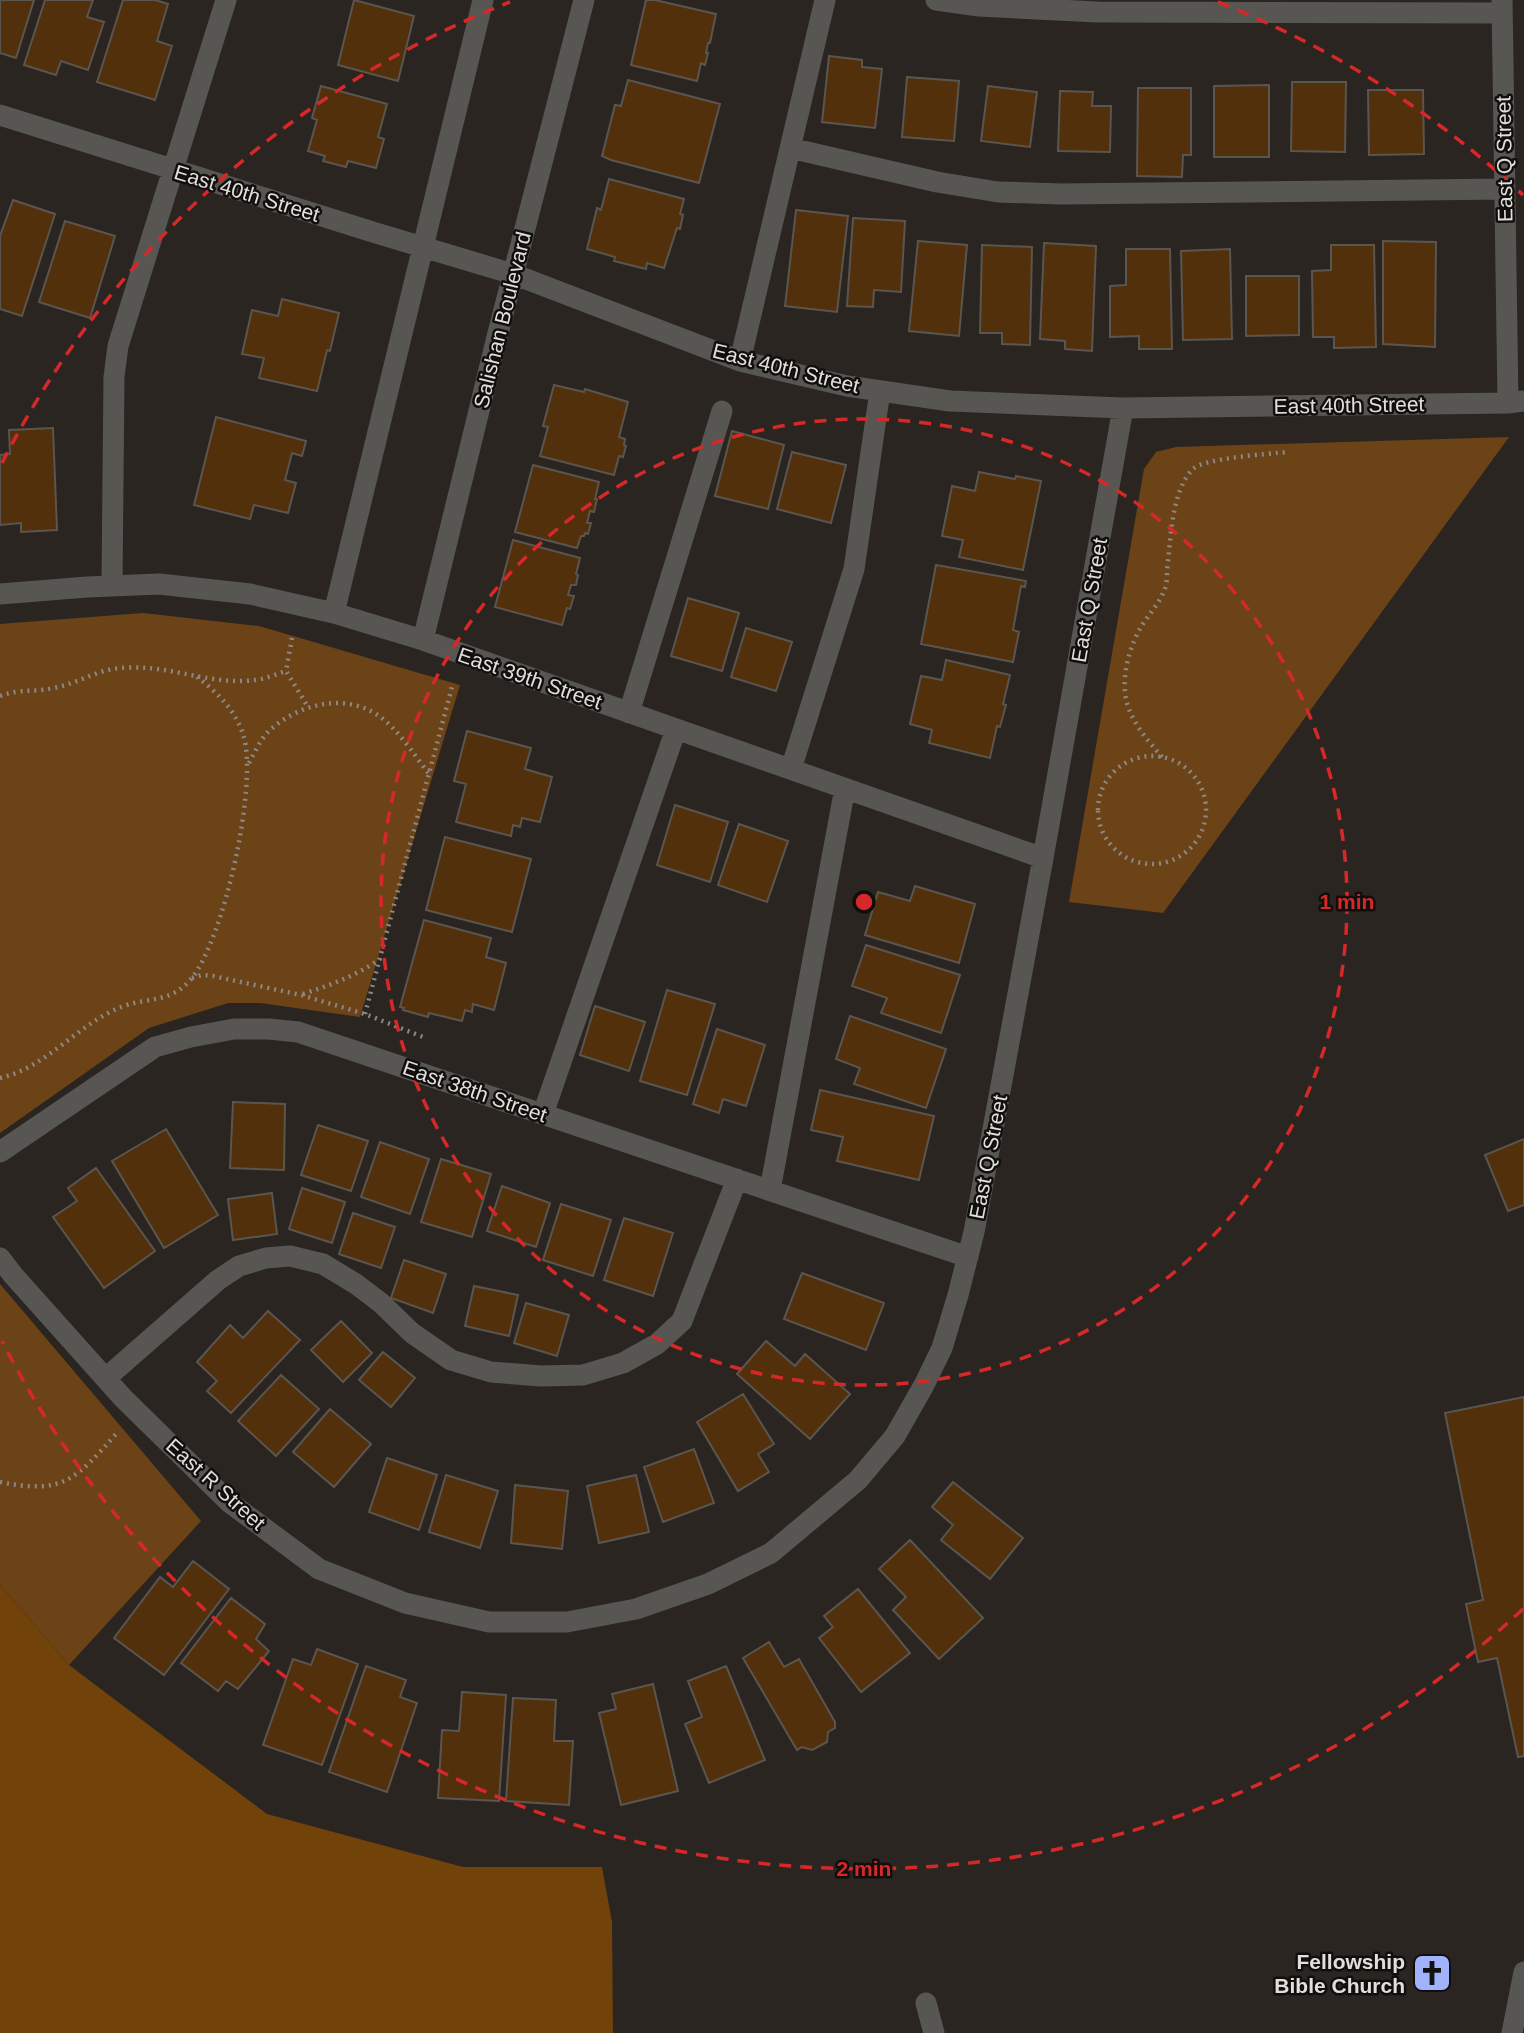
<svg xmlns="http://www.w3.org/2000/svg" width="1524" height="2033" viewBox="0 0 1524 2033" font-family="Helvetica,sans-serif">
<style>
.green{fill:#6c4317}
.forest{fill:#714209}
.building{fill:#51300b;stroke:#5b554f;stroke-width:2}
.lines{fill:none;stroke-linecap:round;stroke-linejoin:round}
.path{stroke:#8d8885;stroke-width:4.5;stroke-dasharray:2 5;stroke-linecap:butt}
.minor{stroke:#585653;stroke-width:21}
.ring{fill:none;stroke:#d62828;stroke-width:3.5;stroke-dasharray:12 9}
.labels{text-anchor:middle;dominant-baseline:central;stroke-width:5;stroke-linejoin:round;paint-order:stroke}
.street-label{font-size:21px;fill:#e2dedb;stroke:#110f0d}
.poi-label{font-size:21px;font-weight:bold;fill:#e2dedb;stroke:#110f0d;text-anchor:end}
.centre{fill:#d62828;stroke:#110f0d;stroke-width:3.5}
.ring-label{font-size:21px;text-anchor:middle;font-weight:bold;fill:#d62828;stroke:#110f0d;stroke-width:5;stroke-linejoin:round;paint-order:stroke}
</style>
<rect width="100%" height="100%" fill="#2a2521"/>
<path class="green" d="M 1509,437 L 1163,913 L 1069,902 L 1144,469 L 1156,452 L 1176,447 Z
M 143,613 L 259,626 L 460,685 L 360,1017 L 260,1003 L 228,1003 L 149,1028 L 0,1133 L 0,624 Z
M 0,1284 L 201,1521 L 69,1665 L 0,1585 Z"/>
<path class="forest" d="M 0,1585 L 69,1665 L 267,1814 L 463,1867 L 602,1867 L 612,1922 L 613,2033 L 0,2033 Z"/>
<path class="building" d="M 0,0 L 34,0 L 16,58 L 0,53 Z
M 45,0 L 93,0 L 87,17 L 104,22 L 88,70 L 61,61 L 56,75 L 24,65 Z
M 123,0 L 155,0 L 168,4 L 157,41 L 172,46 L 155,100 L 97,82 Z
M 354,0 L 414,16 L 398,81 L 338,65 Z
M 646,0 L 655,0 L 716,14 L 710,43 L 708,43 L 706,53 L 708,53 L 705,65 L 701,63 L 697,81 L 631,65 Z
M 829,56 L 862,60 L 862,67 L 882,69 L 875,128 L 822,122 Z
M 907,77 L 959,81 L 954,141 L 902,137 Z
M 628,80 L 720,104 L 699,183 L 611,160 L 602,156 L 615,105 L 621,106 Z
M 1292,82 L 1346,82 L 1345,152 L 1291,151 Z
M 1269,85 L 1269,157 L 1214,157 L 1214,86 Z
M 321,86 L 387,104 L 378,137 L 384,139 L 376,168 L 348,161 L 346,167 L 323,161 L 325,156 L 308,151 L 317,120 L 312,118 Z
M 988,86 L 1037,92 L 1030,147 L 981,141 Z
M 1138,88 L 1191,88 L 1191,155 L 1183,155 L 1182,177 L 1137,176 Z
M 1368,90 L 1423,90 L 1424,154 L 1369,155 Z
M 1060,91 L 1093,92 L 1092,106 L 1111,106 L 1110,152 L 1058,151 Z
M 609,179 L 684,199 L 680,214 L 683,215 L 680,229 L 677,228 L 664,268 L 647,263 L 646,269 L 614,261 L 615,257 L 587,249 L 597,208 L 601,210 Z
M 13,200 L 55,214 L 22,316 L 0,309 L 0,236 Z
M 796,210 L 848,216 L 837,312 L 785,306 Z
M 853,218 L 905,221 L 901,292 L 874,290 L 873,307 L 847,306 Z
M 65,221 L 115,236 L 90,318 L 39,302 Z
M 918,241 L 967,245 L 959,336 L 909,331 Z
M 1383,241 L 1436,242 L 1435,347 L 1383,344 Z
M 1044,243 L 1096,246 L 1092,351 L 1065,349 L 1065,341 L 1040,339 Z
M 982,245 L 1032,247 L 1030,345 L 1002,344 L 1002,333 L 980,333 Z
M 1331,245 L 1374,245 L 1376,347 L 1334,348 L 1334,337 L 1313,337 L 1312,271 L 1331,270 Z
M 1126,249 L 1170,249 L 1172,349 L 1139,349 L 1139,336 L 1110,337 L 1110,286 L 1126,285 Z
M 1230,249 L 1232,339 L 1183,340 L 1181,251 Z
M 1246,276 L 1299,276 L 1299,335 L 1246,336 Z
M 282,299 L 339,313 L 330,351 L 327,350 L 317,391 L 259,378 L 264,358 L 242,354 L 252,310 L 278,316 Z
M 554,385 L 584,392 L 585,389 L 628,402 L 619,437 L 625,439 L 624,445 L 626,446 L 623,457 L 619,456 L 614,475 L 540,456 L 548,427 L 543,426 Z
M 216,417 L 306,441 L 302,456 L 292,453 L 285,480 L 296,483 L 288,513 L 254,505 L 250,519 L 194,505 Z
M 53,428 L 57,530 L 21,532 L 21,523 L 0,525 L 0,455 L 10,454 L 9,430 Z
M 732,431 L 784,445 L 768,509 L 715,496 Z
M 792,452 L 846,465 L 831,523 L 777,509 Z
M 533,465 L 599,482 L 595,499 L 597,499 L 594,512 L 590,511 L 587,523 L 591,523 L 588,534 L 585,533 L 584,536 L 581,536 L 577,548 L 515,532 Z
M 979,472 L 1015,479 L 1016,476 L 1041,481 L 1023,570 L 959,557 L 963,540 L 942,536 L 952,486 L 975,491 Z
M 513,540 L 580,558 L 576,574 L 578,575 L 576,585 L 571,585 L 568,595 L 574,596 L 570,609 L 567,608 L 562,625 L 495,607 Z
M 936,565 L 1026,581 L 1025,587 L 1021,586 L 1013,630 L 1019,632 L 1013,662 L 921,644 Z
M 688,598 L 739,613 L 722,671 L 671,656 Z
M 746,628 L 792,642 L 776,691 L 731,677 Z
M 946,660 L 1010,675 L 1003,704 L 1006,705 L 1000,727 L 997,726 L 990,758 L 929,743 L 932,730 L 910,724 L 921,676 L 942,680 Z
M 467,731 L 531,748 L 525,769 L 552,777 L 540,822 L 522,818 L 520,827 L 513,825 L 511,836 L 456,822 L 466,784 L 454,781 Z
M 675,805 L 728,822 L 710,882 L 657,865 Z
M 739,824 L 788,841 L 767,902 L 718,885 Z
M 445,837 L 531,859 L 512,932 L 426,910 Z
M 915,886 L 975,904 L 959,963 L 865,935 L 878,892 L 910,901 Z
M 424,920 L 491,938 L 486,957 L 506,963 L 494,1010 L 473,1004 L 472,1012 L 465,1010 L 462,1021 L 429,1013 L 428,1017 L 403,1010 L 404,1008 L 400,1007 Z
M 866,945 L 960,975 L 941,1033 L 881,1013 L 887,998 L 852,986 Z
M 667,990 L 715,1004 L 687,1095 L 640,1081 Z
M 595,1006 L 645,1022 L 629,1071 L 580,1055 Z
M 850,1016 L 946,1049 L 926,1108 L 854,1084 L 860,1068 L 836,1059 Z
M 717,1029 L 765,1045 L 746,1106 L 723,1099 L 719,1113 L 693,1104 Z
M 820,1090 L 934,1116 L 919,1180 L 837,1161 L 843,1137 L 811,1130 Z
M 233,1102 L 285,1104 L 284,1170 L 230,1168 Z
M 318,1125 L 368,1141 L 351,1191 L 301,1175 Z
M 166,1129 L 218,1215 L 164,1248 L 112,1161 Z
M 1524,1139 L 1524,1205 L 1508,1211 L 1485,1155 Z
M 380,1142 L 429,1159 L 410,1214 L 361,1197 Z
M 441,1159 L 491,1174 L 472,1237 L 421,1222 Z
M 96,1168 L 155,1251 L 104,1288 L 53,1217 L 77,1201 L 68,1188 Z
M 502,1186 L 550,1203 L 536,1247 L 487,1231 Z
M 302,1188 L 345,1202 L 332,1243 L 289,1229 Z
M 272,1193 L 277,1234 L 233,1240 L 228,1199 Z
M 561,1204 L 611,1220 L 593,1276 L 543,1260 Z
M 353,1213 L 395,1227 L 381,1268 L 339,1254 Z
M 624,1218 L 673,1233 L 653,1296 L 604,1280 Z
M 404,1260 L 446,1274 L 433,1313 L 391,1298 Z
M 802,1273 L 884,1303 L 866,1350 L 784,1319 Z
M 474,1286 L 518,1295 L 509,1336 L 465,1326 Z
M 526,1303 L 569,1315 L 557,1356 L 514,1343 Z
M 268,1311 L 300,1340 L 231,1413 L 207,1391 L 217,1381 L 197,1362 L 230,1325 L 243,1338 Z
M 341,1321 L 372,1353 L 343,1382 L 311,1350 Z
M 766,1341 L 795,1366 L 805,1354 L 850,1394 L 810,1439 L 737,1374 Z
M 383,1352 L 415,1378 L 391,1407 L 359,1380 Z
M 281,1375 L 319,1409 L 276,1456 L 238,1421 Z
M 743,1394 L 774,1444 L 758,1454 L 769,1472 L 738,1491 L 697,1422 Z
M 1524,1397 L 1524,1756 L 1518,1757 L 1497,1658 L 1478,1662 L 1466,1604 L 1483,1600 L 1445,1413 Z
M 330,1409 L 371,1444 L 334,1487 L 293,1452 Z
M 694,1449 L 714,1503 L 663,1522 L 644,1467 Z
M 387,1458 L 437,1475 L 419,1530 L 369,1512 Z
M 446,1475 L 498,1491 L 480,1548 L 429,1532 Z
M 636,1475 L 649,1532 L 599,1543 L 587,1486 Z
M 953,1482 L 1023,1538 L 990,1579 L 941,1540 L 953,1525 L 932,1507 Z
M 515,1485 L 568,1491 L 562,1549 L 511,1543 Z
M 910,1540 L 983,1618 L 939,1659 L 893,1610 L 906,1597 L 879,1569 Z
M 193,1561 L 229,1589 L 164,1675 L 114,1638 L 160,1577 L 173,1587 Z
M 858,1589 L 910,1653 L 861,1692 L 819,1638 L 833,1627 L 824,1616 Z
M 231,1598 L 265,1624 L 256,1639 L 269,1651 L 238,1689 L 226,1681 L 218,1691 L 181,1663 Z
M 769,1642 L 784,1667 L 799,1659 L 835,1722 L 835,1728 L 828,1732 L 827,1742 L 812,1750 L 802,1747 L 797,1750 L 743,1658 Z
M 317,1649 L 358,1664 L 322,1765 L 263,1745 L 293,1659 L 311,1665 Z
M 366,1666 L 406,1680 L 400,1697 L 417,1703 L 387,1792 L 329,1772 Z
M 726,1666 L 765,1760 L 709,1783 L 685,1724 L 702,1717 L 688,1681 Z
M 653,1684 L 678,1791 L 621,1805 L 599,1713 L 616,1709 L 612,1694 Z
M 462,1692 L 506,1695 L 499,1801 L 438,1798 L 442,1730 L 459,1731 Z
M 513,1698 L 556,1700 L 554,1741 L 573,1741 L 569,1805 L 506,1801 Z"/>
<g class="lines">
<path class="path" d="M 292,638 L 286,671 L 308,707
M 0,696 C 22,688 32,693 53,688 C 71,685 87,676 104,671 C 118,667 134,667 148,668 C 184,671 219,685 255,680 C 266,679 276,674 286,671
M1098 810a54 54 0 1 1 108 0a54 54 0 1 1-108 0Z
M 1162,757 C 1146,738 1128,719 1125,693 C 1123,671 1130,646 1141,627 C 1148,615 1159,604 1164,591 C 1167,585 1167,577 1167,570 C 1171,540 1171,491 1193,469 C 1205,458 1268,454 1287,452
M 249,763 C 255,752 260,740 269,731 C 298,704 345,692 379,716 C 398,729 415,756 429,774
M 192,978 L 202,975 L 213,976 L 301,995 L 365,1014 L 423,1037
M 303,994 C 330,985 356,976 380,959
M 365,1014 L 452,687
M 0,1078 C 47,1068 79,1022 124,1006 C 149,997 171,1003 191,979 C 224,940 259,782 243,734 C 235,710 217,692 197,677
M 0,1482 C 63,1495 76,1479 116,1434"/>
<path class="minor" d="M 936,0 L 979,6 L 1097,12 L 1502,13
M 1502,0 L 1508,403
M 0,115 L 376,233 L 513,274 L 740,361 L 847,386 L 950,401 L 1123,408 L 1508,403 L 1524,401
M 790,148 L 937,182 L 998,192 L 1062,194 L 1505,189
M 740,361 L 825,0
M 112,585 L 114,377 L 118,346 L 226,0
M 0,594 L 87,587 L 159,584 L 250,594 L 334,613 L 423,640 L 1043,858
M 334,613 L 483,0
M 423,640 L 497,337 L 584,0
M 629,713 L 722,411
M 791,769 L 854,569 L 880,391
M 543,1114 L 676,729
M 0,1152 L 155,1047 L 191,1037 L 234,1029 L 269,1029 L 298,1032 L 968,1257
M 770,1190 L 845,788
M 0,1258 L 13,1275 L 123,1398 L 229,1502 L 319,1569 L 405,1603 L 489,1622 L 567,1622 L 636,1609 L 708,1584 L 771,1553 L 858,1480 L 895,1436 L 924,1385 L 942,1348 L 958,1295 L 974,1232 L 1043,858 L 1123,408
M 106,1378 L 218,1280 L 239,1266 L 266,1258 L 290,1256 L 323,1264 L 356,1284 L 381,1303 L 412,1333 L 451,1360 L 491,1372 L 541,1376 L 583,1375 L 623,1363 L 657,1344 L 682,1321 L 737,1179
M 926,2003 L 934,2033
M 1512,2033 L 1524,1972"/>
</g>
<g class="ring">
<circle cx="864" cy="902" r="483"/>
<path d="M1523 1609A967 967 0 0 1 2 1341M2 463A967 967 0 0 1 510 2M1218 2A967 967 0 0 1 1523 195"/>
</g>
<defs>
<symbol id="church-square" viewBox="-11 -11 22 22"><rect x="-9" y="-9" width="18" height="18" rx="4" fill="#a1b2fd" stroke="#110f0d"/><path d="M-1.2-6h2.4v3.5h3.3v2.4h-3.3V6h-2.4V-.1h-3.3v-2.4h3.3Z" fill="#111"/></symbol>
</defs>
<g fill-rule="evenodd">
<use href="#church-square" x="1410" y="1951" width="44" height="44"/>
</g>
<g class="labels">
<g class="street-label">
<text transform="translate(1504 159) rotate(-91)">East Q Street</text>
<text transform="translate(247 193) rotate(17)">East 40th Street</text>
<text transform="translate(502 320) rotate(-76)">Salishan Boulevard</text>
<text transform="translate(786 368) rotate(14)">East 40th Street</text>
<text transform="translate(1349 405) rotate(-1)">East 40th Street</text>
<text transform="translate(1089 600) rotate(-80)">East Q Street</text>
<text transform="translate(530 678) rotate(19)">East 39th Street</text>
<text transform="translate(475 1091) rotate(19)">East 38th Street</text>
<text transform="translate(988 1157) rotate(-79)">East Q Street</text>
<text transform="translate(216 1484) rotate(42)">East R Street</text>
</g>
<g class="poi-label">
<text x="1405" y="1961">Fellowship<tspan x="1405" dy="24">Bible Church</tspan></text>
</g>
</g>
<circle cx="864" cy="902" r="10" class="centre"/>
<g class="ring-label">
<text x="1347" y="909">1 min</text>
<text x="864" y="1876">2 min</text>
</g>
</svg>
